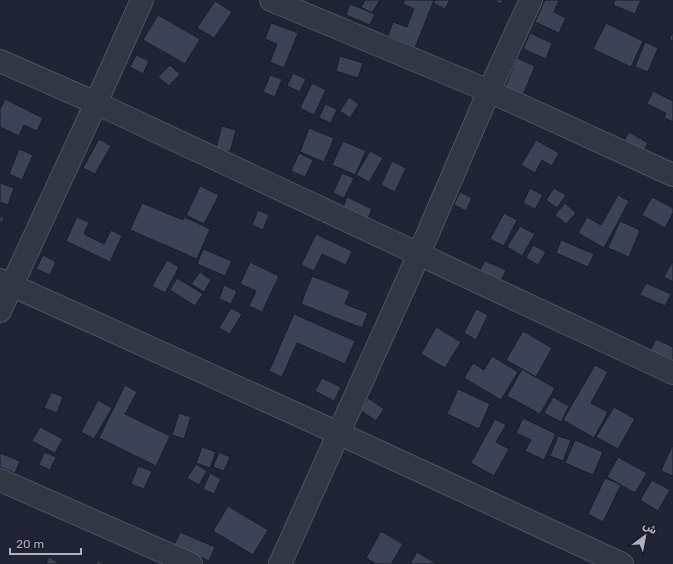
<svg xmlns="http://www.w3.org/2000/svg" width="673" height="564" viewBox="0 0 673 564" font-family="Rubik,'Noto Sans Arabic',sans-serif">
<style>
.building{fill:#3c4354;stroke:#1a1f2b}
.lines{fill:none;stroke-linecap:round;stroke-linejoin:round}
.minor-casing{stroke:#4d5260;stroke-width:24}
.minor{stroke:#333744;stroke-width:22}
</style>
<rect width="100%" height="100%" fill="#1f2533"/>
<path class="building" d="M 365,0 L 380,0 L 372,13 L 361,7 Z
M 405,0 L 434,0 L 415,48 L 388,36 L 393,22 L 407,27 L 414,9 L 403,4 Z
M 435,0 L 450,0 L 445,9 L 433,3 Z
M 494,0 L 503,0 L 501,4 Z
M 545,0 L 559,0 L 554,12 L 566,18 L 559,33 L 535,22 Z
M 615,0 L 641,0 L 635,14 L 613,5 Z
M 215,1 L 232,12 L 214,38 L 197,28 Z
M 350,4 L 375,14 L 370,25 L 346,15 Z
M 158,15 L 200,39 L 185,64 L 143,40 Z
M 271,23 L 298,33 L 284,68 L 270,62 L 277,44 L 265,39 Z
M 606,23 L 643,41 L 631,67 L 593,49 Z
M 673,32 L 673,41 L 669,39 Z
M 530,33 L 552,43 L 546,59 L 523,49 Z
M 645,42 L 658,48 L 648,72 L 635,67 Z
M 136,55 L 149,61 L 143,74 L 130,67 Z
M 340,56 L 363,63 L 358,78 L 336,71 Z
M 517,58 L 535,66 L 523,95 L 505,87 Z
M 170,65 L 180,74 L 169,86 L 158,77 Z
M 293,73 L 306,79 L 300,92 L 287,86 Z
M 270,75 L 282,79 L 275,97 L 263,92 Z
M 312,83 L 326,90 L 314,115 L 300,108 Z
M 653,91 L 673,101 L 673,122 L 664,118 L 666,113 L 647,104 Z
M 349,97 L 359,104 L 350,118 L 340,111 Z
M 5,99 L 43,118 L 37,131 L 24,125 L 19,136 L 0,127 L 0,109 Z
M 325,104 L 337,109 L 331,123 L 319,118 Z
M 222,126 L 236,130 L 230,152 L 216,148 Z
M 309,128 L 334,138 L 324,162 L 300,152 Z
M 629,132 L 648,143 L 641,155 L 622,144 Z
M 99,139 L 111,146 L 95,174 L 83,168 Z
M 536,140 L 559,153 L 552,166 L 542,160 L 535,173 L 521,165 Z
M 343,141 L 366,151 L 355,175 L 332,165 Z
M 19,149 L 33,155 L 22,180 L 9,174 Z
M 370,151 L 383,158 L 369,182 L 356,175 Z
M 299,153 L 313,160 L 305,177 L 291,171 Z
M 392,161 L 406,168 L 395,192 L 381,185 Z
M 342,173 L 354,178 L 344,198 L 333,193 Z
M 0,183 L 14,188 L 8,205 L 0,202 Z
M 200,186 L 219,195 L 204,224 L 186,215 Z
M 530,188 L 543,195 L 535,209 L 523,203 Z
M 554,188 L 566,195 L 557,208 L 546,200 Z
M 460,192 L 472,198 L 466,211 L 454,205 Z
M 618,195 L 629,201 L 604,248 L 578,233 L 587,217 L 601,225 Z
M 347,197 L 372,209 L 366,223 L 341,212 Z
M 652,197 L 673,208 L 673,213 L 665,228 L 642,215 Z
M 142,203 L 183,220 L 184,217 L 210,229 L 197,259 L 130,230 Z
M 565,203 L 576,213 L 566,224 L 555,215 Z
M 258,210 L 269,215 L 263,230 L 252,225 Z
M 504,213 L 517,220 L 504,246 L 490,239 Z
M 0,216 L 4,218 L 0,226 Z
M 77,217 L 89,222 L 84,234 L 104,244 L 111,230 L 122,236 L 110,262 L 66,241 Z
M 620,221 L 640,230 L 629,257 L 608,248 Z
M 520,226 L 535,234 L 522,256 L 507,247 Z
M 316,234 L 352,251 L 346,265 L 322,254 L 314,271 L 301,265 Z
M 561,240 L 594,254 L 588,267 L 556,253 Z
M 533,245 L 546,252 L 538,265 L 526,258 Z
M 203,249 L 232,261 L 225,276 L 197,264 Z
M 43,255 L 56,262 L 50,275 L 36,269 Z
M 167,260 L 179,267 L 165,293 L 152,286 Z
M 485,261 L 506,270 L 500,283 L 478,273 Z
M 250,262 L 279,276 L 262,312 L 249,306 L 256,291 L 240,284 Z
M 672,262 L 673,263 L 673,282 L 664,277 Z
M 200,272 L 211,280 L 204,292 L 191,284 Z
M 312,276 L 350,291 L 345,304 L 368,313 L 362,328 L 301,304 Z
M 177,278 L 203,294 L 195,306 L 170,290 Z
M 646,283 L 671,294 L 665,306 L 640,295 Z
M 224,285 L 237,291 L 231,304 L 219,299 Z
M 231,308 L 242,314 L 230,334 L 219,328 Z
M 476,309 L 488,315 L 476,340 L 464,333 Z
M 294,314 L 355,341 L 345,364 L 297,343 L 282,377 L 269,371 Z
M 436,327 L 461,342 L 445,368 L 421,354 Z
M 523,331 L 552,348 L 536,377 L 506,360 Z
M 656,339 L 673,347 L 673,362 L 650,351 Z
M 492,356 L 518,372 L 501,400 L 464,378 L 473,363 L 484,370 Z
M 595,365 L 608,372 L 591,403 L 608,412 L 594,438 L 563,420 Z
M 522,369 L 555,388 L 540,414 L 507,396 Z
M 322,378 L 341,387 L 334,401 L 315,391 Z
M 125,385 L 137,392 L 125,414 L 170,436 L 156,466 L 99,438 Z
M 458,389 L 490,404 L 479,429 L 447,414 Z
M 51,392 L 63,397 L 57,413 L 44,408 Z
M 553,397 L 569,406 L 561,422 L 544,413 Z
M 368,398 L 384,409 L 376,421 L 360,410 Z
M 98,400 L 112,408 L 94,439 L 81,432 Z
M 614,407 L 635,419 L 618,449 L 596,437 Z
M 179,413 L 191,417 L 184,439 L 172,435 Z
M 523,418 L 556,434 L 544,460 L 525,451 L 531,440 L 516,433 Z
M 495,419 L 506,425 L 496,442 L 509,449 L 494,476 L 471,463 Z
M 40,427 L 63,439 L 55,453 L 32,441 Z
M 558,436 L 571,440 L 563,461 L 550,456 Z
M 575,440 L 603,452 L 593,475 L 565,463 Z
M 672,446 L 673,447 L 673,476 L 661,471 Z
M 202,447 L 216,452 L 210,468 L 196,463 Z
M 44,452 L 56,457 L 50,470 L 39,465 Z
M 219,452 L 230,457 L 224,471 L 213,467 Z
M 0,453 L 20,461 L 15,473 L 0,467 Z
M 618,457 L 647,473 L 635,493 L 607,477 Z
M 196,464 L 207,471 L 199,485 L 187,478 Z
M 138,466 L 152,471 L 144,489 L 131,484 Z
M 210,473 L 221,479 L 214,494 L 203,489 Z
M 605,478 L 621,485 L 603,522 L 588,514 Z
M 652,480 L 670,490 L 658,511 L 640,500 Z
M 228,506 L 268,530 L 253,555 L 213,531 Z
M 381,531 L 403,544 L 391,564 L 376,564 L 366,558 Z
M 180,532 L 215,547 L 209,561 L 174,545 Z
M 417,552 L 437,564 L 410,564 Z
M 49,557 L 61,564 L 46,564 Z
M 98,560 L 104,564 L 96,564 Z"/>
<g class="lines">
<defs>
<path id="minor" d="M 271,0 L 489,91 L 673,175
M 0,61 L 96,103 L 673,373
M 0,280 L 338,433 L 622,564
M 0,311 L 96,103 L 142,0
M 0,480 L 191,564
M 280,564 L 419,254 L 489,91 L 531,0"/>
</defs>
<use href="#minor" class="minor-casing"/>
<use href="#minor" class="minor"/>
</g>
<g transform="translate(645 536) rotate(32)" stroke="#181d29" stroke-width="3" paint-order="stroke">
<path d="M0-3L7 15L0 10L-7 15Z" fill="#acb1c2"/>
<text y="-6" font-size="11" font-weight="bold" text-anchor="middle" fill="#acb1c2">ش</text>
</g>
<path d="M10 548v6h71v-6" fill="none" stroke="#acb1c2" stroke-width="2"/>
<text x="16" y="548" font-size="12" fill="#acb1c2" stroke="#181d29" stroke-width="3" paint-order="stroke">20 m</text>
</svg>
